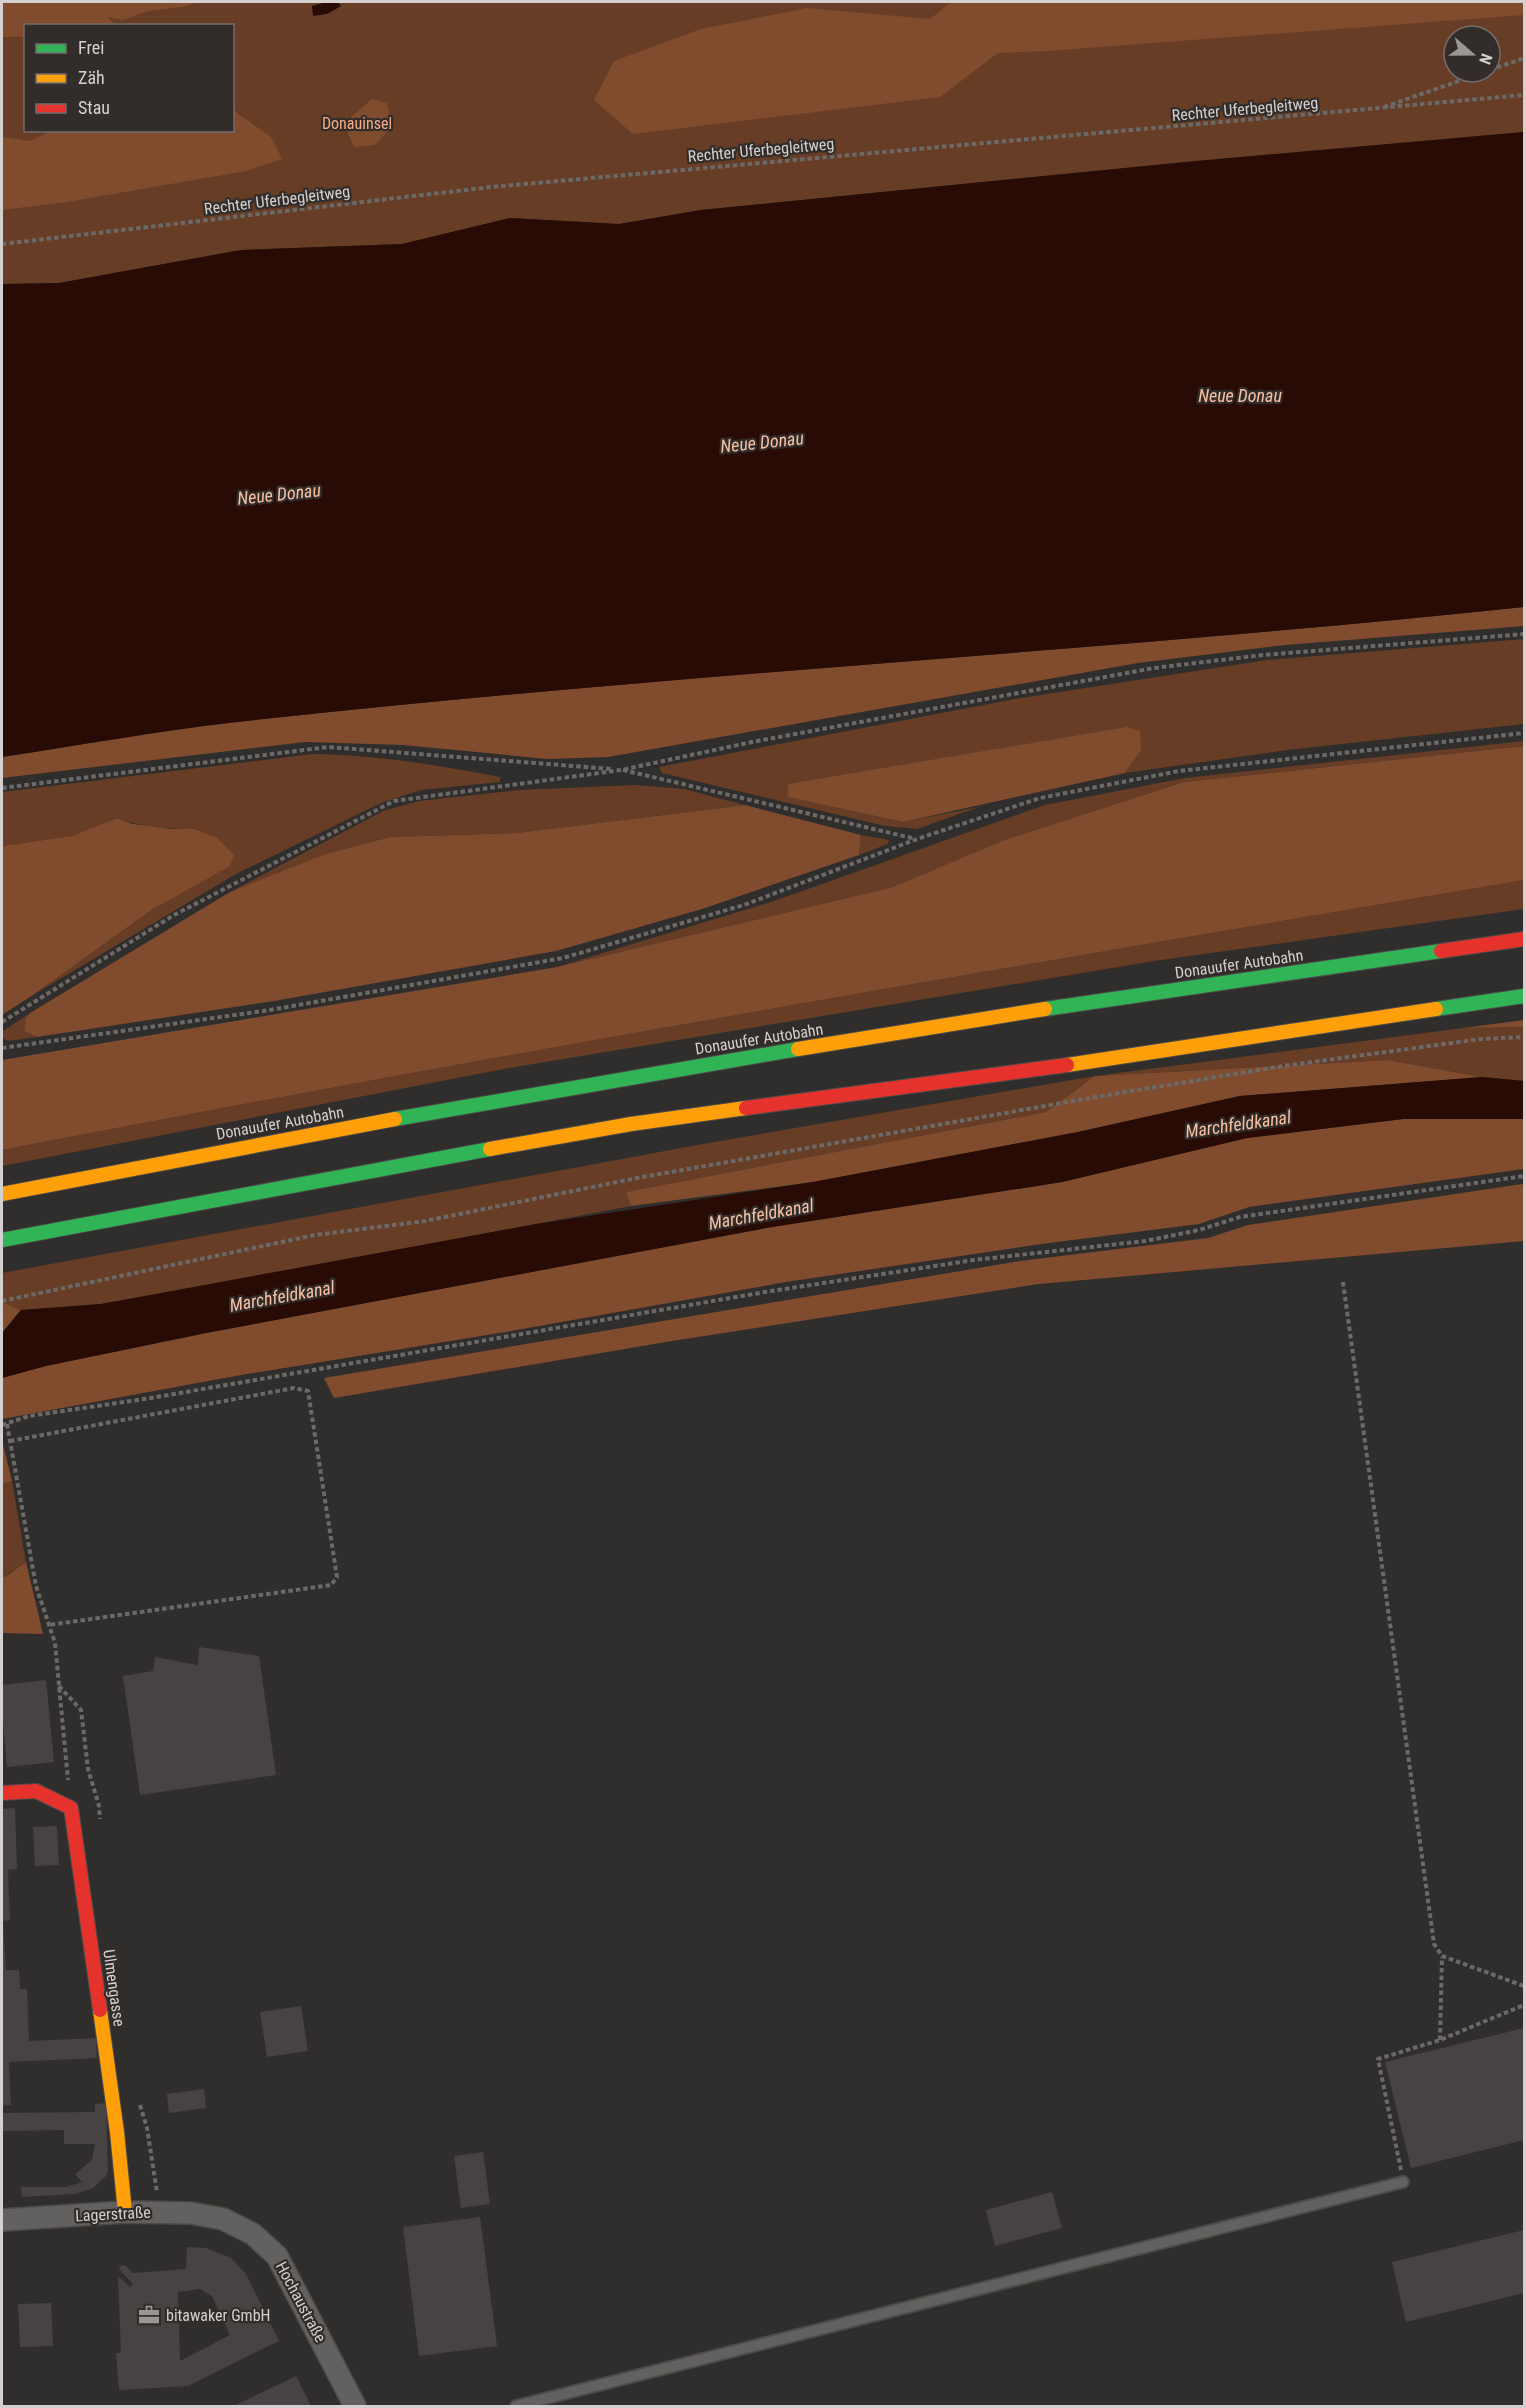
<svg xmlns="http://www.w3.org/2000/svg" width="1526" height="2408" viewBox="0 0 1526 2408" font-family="'Roboto Condensed',sans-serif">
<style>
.green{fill:#673d25;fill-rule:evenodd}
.forest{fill:#814b2e}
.water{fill:#270b04}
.building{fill:#464342;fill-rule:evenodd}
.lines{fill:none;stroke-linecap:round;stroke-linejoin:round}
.lane-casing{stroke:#4d4b49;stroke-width:14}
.street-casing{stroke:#4d4b49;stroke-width:24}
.fast-casing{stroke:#4d4b49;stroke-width:16}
.slow-casing{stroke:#4d4b49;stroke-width:16}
.jam-casing{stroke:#4d4b49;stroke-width:16}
.path{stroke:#6c6a69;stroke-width:4;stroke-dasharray:4.5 3;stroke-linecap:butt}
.lane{stroke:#63615f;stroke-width:10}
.street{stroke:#63615f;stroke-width:21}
.fast{stroke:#30b455;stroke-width:14}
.slow{stroke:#ff9f0a;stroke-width:14}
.jam{stroke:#e5322d;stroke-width:14}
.labels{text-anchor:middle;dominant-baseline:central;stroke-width:4.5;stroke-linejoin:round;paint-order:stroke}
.street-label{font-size:16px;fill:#d4d0cf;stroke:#322d2a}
.park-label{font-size:16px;fill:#f5ab86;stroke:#322d2a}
.poi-label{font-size:16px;fill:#d4d0cf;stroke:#322d2a;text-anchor:start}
.water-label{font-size:18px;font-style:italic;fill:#f8c0a3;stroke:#322d2a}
</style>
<rect width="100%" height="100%" fill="#302e2c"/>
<path class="green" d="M 2,2 L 1524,2 L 1524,132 L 1196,161 L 701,210 L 619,224 L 510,218 L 402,244 L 241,250 L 59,283 L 2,284 ZM 26,26 L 232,26 L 232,130 L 26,130 ZM 1454,36 L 1490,36 L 1490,72 L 1454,72 Z
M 1524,639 L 1524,724 L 1287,750 L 1125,773 L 1141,751 L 788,785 L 787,797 L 903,822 L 979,807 L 917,829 L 885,826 L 662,773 L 659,767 L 1015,699 L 1267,660 Z
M 1524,741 L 1524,746 L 1184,782 L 1004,840 L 893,887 L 557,967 L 774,901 L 1045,805 L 1185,778 Z
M 313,754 C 377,755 438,765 500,777 L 500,782 L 421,790 L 381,803 L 236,874 L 33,995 L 150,911 L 229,866 L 194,829 C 167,829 142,827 117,818 L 72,836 L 2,846 L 2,792 Z
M 635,785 L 684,789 L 745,805 L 517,833 L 390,837 L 322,855 L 230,892 L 383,811 L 419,801 L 519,790 Z
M 861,835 L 889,840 L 888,844 L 859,855 Z
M 1524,880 L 1524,909 L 1154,961 L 509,1068 L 2,1166 L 2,1150 C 508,1052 1016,966 1524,880 Z
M 30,1013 L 25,1019 L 24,1031 L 37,1037 L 8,1041 L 2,1038 L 3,1031 Z
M 1524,1027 L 1524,1081 L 1482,1077 L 1388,1060 L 1095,1076 L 1046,1112 L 627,1192 L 631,1206 L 255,1277 L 101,1304 L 21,1310 L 2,1302 L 2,1273 L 703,1144 L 1095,1076 L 1463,1028 Z
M 12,1481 L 26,1562 L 4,1577 L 2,1575 L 2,1484 Z"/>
<path class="forest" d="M 2,2 L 197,2 L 183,7 L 148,11 L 123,20 L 107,17 L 115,25 L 26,26 L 25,37 L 2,37 Z
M 951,2 L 1524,2 L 1524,15 L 1047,51 L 998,53 L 940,97 L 633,134 L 594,100 L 614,61 L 701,29 L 807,8 L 930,19 Z
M 372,99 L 387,103 L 392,127 L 375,145 L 354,147 L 346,129 L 349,119 Z
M 233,110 L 271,137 L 282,159 L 246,171 L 67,202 L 2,210 L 2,137 L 30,141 L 53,130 L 232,130 Z
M 1524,607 L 1524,626 L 1285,645 L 1138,663 L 608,757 L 548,759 L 403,745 L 305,742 L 2,778 L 2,757 C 80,745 159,731 237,722 C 666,674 1096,652 1524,607 Z
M 1127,727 L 1140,731 L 1141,751 L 1125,773 L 903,822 L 787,797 L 788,784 Z
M 1524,746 L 1524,880 C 1016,966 508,1052 2,1150 L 2,1060 L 557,967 L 893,887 L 1004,840 L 1184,782 Z
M 745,805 L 861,835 L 859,855 L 702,909 L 556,951 L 274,1001 L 37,1037 L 24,1031 L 25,1019 L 30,1013 L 230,892 L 322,855 L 390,837 L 517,833 Z
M 117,818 L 133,824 L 171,829 L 194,829 L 217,838 L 234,855 L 230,866 L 150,911 L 33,995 L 2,1015 L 2,846 L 72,836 Z
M 1524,1020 L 1524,1027 L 1463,1028 Z
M 1388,1060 L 1482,1077 L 1240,1096 L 1078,1132 L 813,1182 L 631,1206 L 626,1192 L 1046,1112 L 1095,1076 Z
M 1509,1118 L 1524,1119 L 1524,1169 L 1249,1207 L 1199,1224 L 1041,1244 L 786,1282 L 511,1331 L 241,1375 L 2,1419 L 2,1378 L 45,1366 L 206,1333 L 772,1227 L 1062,1182 L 1247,1138 L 1403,1119 Z
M 1522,1184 L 1524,1186 L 1524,1241 L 1039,1284 L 672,1341 L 334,1398 L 324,1378 L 1020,1261 L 1208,1238 L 1248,1225 Z
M 2,1302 L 21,1310 L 2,1333 Z
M 2,1440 L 12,1481 L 2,1484 Z
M 26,1562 L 43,1634 L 2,1633 L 2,1575 L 5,1577 Z"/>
<path class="water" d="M 326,2 L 338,2 L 341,6 L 327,14 L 313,16 L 312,6 Z
M 1524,132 L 1524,607 C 1096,652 666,674 237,722 C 159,731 80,745 2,757 L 2,284 L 59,283 L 241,250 L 402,244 L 510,218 L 619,224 L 701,210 L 1196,161 Z
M 1482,1077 L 1524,1081 L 1524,1119 L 1403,1119 L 1247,1138 L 1062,1182 L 772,1227 L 206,1333 L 46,1366 L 2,1378 L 2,1333 L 21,1310 L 101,1304 L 536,1224 L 813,1182 L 1078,1132 L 1240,1096 Z"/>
<path class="building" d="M 199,1647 L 259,1656 L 276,1775 L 140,1795 L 123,1676 L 153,1671 L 155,1657 L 198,1665 Z
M 46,1680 L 54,1762 L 7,1767 L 2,1712 L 2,1685 Z
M 15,1808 L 17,1869 L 8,1870 L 10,1920 L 3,1921 L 6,1970 L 19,1970 L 20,1989 L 27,1989 L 29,2041 L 96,2038 L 97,2058 L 9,2062 L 11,2105 L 2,2106 L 2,1809 Z
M 57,1826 L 59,1865 L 35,1866 L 33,1827 Z
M 301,2006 L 308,2051 L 267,2057 L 260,2012 Z
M 1524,2028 L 1524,2140 L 1411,2168 L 1385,2062 Z
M 204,2089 L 206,2108 L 169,2113 L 167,2094 Z
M 106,2103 L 108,2170 L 106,2176 L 93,2188 L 75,2194 L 22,2197 L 21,2187 L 66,2187 L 82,2182 L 75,2174 L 92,2160 L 95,2144 L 64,2144 L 64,2130 L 2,2131 L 2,2113 L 95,2112 L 95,2104 Z
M 483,2152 L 490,2204 L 461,2208 L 454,2156 Z
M 1052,2192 L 1062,2228 L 995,2246 L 986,2210 Z
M 480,2217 L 497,2346 L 419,2356 L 403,2227 Z
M 1524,2230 L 1524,2293 L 1406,2322 L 1392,2262 Z
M 187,2247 L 206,2248 L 231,2258 L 246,2274 L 279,2341 L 188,2386 L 119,2390 L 116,2353 L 121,2353 L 118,2276 L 130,2287 L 133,2284 L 119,2269 L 121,2265 L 126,2266 L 133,2273 L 186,2269 ZM 200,2289 L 212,2296 L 230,2335 L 180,2361 L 178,2292 Z
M 51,2303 L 53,2346 L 20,2347 L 18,2304 Z
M 296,2376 L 311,2406 L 234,2406 Z"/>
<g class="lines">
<defs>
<path id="lane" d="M 516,2406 L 1403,2182"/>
<path id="street" d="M 2,2220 L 125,2212 L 190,2213 L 223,2219 L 253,2234 L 277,2256 L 355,2406"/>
<path id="fast" d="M 1045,1009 L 1441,951
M 1436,1009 L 1524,996
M 395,1119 L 798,1049
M 2,1240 L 490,1149"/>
<path id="slow" d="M 798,1049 L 1045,1009
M 1067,1065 L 1436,1009
M 490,1149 L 631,1124 L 746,1108
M 2,1194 L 395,1119
M 100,2010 L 117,2132 L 125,2212"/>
<path id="jam" d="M 1441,951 L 1524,939
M 746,1108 L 1067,1065
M 2,1793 L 36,1791 L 71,1808 L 100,2010"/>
</defs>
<use href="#lane" class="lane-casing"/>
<use href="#street" class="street-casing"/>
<use href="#fast" class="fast-casing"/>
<use href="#slow" class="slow-casing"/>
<use href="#jam" class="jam-casing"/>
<path class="path" d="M 1490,70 L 1524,58
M 1384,107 L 1485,72
M 2,244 L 491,187 L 1524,95
M 623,770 L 916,839
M 2,788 L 328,747 L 612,769
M 2,1022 L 174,915 L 394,801 L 621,770 L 752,742 L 1154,668 L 1263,655 L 1524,634
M 2,1048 L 270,1010 L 563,958 L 744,905 L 917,839 L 1040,798 L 1179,771 L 1524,733
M 1343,1282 L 1434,1944 L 1442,1956 L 1524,1986
M 2,1301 L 315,1235 L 425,1221 L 637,1178 L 1113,1094 L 1283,1066 L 1481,1039 L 1524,1037
M 7,1424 L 36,1586 L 55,1643 L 68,1780
M 2,1425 L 29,1416 L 151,1398 L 765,1292 L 974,1260 L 1145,1241 L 1199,1230 L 1240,1217 L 1524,1176
M 10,1441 L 294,1388 L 308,1391 L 337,1577 L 331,1585 L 49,1625
M 59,1686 L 81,1710 L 88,1769 L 99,1806 L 100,1819
M 1440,2040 L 1442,1957
M 140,2105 L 147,2128 L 157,2192
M 1401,2170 L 1378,2059 L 1440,2040 L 1524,2005"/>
<use href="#lane" class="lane"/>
<use href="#street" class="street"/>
<use href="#fast" class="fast"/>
<use href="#slow" class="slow"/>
<use href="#jam" class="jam"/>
</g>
<defs>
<symbol id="office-bare" viewBox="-9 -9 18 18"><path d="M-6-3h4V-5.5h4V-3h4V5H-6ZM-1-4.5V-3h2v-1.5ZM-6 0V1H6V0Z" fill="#9b9796" stroke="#322d2a" stroke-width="2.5" paint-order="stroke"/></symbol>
</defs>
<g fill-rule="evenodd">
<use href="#office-bare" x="134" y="2300" width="30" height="30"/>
</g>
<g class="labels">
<g class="street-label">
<text transform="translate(1245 109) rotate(-5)">Rechter Uferbegleitweg</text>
<text transform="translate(761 150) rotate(-5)">Rechter Uferbegleitweg</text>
<text transform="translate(277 200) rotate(-7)">Rechter Uferbegleitweg</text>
<text transform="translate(1239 964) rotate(-8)">Donauufer Autobahn</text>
<text transform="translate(759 1039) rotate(-9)">Donauufer Autobahn</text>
<text transform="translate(280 1123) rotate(-10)">Donauufer Autobahn</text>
<text transform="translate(114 1988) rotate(82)">Ulmengasse</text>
<text transform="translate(113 2214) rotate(-3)">Lagerstraße</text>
<text transform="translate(301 2302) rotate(62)">Hochaustraße</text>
</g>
<g class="park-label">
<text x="357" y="123">Donauinsel</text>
</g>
<g class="poi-label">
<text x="166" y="2315">bitawaker GmbH</text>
</g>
<g class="water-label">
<text x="1240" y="395">Neue Donau</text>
<text transform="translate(762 442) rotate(-6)">Neue Donau</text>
<text transform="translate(279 494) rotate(-6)">Neue Donau</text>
<text transform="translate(1238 1124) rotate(-8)">Marchfeldkanal</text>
<text transform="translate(761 1214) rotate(-10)">Marchfeldkanal</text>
<text transform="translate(282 1296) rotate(-10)">Marchfeldkanal</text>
</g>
</g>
<rect width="1526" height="2408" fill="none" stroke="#d4d0cf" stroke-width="6"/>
<rect x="24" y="24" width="210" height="108" fill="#322d2a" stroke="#736e6c" stroke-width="1.5"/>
<rect x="36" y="44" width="30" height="9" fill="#30b455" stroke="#736e6c" stroke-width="1.5"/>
<text x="78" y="54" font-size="18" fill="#d4d0cf">Frei</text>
<rect x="36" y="74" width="30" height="9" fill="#ff9f0a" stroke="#736e6c" stroke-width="1.5"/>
<text x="78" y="84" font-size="18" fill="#d4d0cf">Zäh</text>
<rect x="36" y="104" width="30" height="9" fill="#e5322d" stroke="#736e6c" stroke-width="1.5"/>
<text x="78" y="114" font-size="18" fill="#d4d0cf">Stau</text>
<g transform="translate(1472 54) rotate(110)"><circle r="28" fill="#322d2a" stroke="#736e6c" stroke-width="1.5"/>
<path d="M0-4.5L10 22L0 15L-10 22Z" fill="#9b9796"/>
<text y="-9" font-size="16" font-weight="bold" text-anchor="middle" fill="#d4d0cf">N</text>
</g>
</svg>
